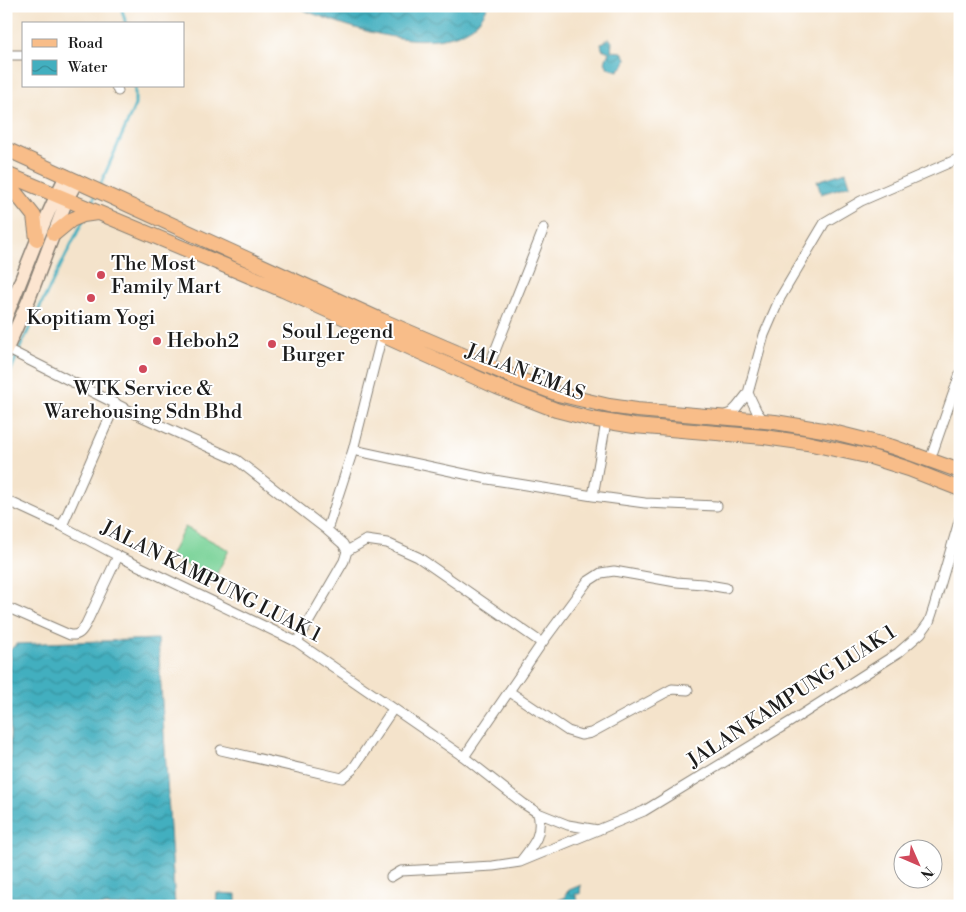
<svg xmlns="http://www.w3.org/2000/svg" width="966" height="912" viewBox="0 0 966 912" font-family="'Libre Bodoni',serif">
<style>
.green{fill:#7ad399;stroke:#4b785a}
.water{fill:url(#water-waves);stroke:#2f666e}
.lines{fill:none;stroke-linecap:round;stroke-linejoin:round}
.stream{stroke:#42afbf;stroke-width:3}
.street-casing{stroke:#888074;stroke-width:11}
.secondary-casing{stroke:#888074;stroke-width:15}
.primary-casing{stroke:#888074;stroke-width:16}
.street{stroke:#fff;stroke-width:9}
.secondary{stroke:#fce5d0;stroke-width:12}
.primary{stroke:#f8bd89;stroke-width:14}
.poi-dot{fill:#d1495b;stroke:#fff;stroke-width:2}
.labels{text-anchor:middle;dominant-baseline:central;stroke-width:4;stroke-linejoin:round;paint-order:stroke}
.poi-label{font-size:20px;fill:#1c1c1c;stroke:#fff;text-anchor:start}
.street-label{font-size:20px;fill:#1c1c1c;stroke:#fff}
</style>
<defs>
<pattern id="water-waves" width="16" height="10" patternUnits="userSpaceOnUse" patternTransform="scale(1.25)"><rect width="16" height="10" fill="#42afbf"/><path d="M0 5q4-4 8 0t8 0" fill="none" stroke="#368e9a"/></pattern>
</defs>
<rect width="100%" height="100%" fill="#fff"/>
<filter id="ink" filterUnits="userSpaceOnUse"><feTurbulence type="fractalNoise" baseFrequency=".02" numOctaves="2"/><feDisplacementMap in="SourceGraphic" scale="10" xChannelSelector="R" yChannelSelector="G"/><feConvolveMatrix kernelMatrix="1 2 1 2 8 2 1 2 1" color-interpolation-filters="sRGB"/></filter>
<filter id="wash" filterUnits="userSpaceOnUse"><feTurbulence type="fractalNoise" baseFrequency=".0096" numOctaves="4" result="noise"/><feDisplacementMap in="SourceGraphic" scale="20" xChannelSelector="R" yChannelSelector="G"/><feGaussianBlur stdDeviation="1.12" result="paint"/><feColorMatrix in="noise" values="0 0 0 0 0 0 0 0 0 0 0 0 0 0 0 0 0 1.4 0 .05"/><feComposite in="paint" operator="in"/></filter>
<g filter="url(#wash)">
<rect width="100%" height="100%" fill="#f4e3cb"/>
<path class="green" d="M 185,527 L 229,550 L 214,579 L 170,556 Z"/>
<path class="water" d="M 296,6 L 488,6 C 484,14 479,22 472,27 C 434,53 367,33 328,19 C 317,15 306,12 296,6 Z
M 609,38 L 612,42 L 611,51 L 622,52 L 626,58 L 625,64 L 618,71 L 608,68 L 605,62 L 609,52 L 602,49 L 601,44 Z
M 846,172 L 850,185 L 821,194 L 817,181 Z
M 158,639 L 175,906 L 6,906 L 6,835 L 10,831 L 10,650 L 16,644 Z
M 581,885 L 580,894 L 575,894 L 578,901 L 569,906 L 550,906 L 549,904 L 566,897 L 565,894 L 569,890 Z
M 217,893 L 236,894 L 236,904 L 229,904 L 229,906 L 216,906 Z"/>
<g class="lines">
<path class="stream" d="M 121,6 L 126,24
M 99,188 L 135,105 L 135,86
M 90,206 L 96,194
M 6,383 L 22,343 L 83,221"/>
</g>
</g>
<g filter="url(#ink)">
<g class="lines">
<defs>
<path id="street" d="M 6,55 L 24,55
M 116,86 L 118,91
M 7,349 L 138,415 L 237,460 L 327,530 L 343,544 L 347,551
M 489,366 L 544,228
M 748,393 L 757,412 L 764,421
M 723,416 L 731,413 L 737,407 L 748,393 L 764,335 L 780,298 L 825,222 L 861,201 L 960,158
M 353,450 L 488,479 L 593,496 L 645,503 L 717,506
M 930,460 L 960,374
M 593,496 L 606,422
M 6,500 L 62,526 L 118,556 L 297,642 L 464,757 L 524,804 L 538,813 L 568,825 L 598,830
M 62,526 L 116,403
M 327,530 L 353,450 L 382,335
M 347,551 L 366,540 L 387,543 L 418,557 L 542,643
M 6,607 L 70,635 C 79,636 82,631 86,624 L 118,556
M 297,642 L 344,561 L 347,551
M 510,692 L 568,731 L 581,735 L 591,733 L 672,689 L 688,690
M 221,750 L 342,778 L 352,770 L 393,709
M 464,757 L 542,643 L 587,582 L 601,573 L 614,571 L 676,582 L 703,584 L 726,588
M 520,862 C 533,845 543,836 538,813
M 391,877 L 401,871 L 493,866 L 520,862 L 644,811 L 790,722 L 898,653 L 921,633 L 929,622 L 933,610 L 960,518"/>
<path id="secondary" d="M 6,317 C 26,270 42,221 66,176
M 6,351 L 29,299 L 67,199 L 77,181"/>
<path id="primary" d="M 6,149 L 381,320 L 521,380 L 558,394 L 609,406 L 637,410 L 775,422 L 829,431 L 893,447 L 960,471
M 6,174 L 283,290 L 497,387 L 556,410 L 591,419 L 634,426 L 764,437 L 807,443 L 871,457 L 909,469 L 960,489
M 6,181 L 34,216 L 37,239
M 54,234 L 71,220 L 83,215 L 97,213"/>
</defs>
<use href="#street" class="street-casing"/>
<use href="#secondary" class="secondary-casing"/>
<use href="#primary" class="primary-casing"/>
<use href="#street" class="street"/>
<use href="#secondary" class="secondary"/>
<use href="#primary" class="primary"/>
</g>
</g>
<g class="poi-dot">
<circle cx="101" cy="275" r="5"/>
<circle cx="91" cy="298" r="5"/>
<circle cx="157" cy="341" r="5"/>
<circle cx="272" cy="344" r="5"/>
<circle cx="143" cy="369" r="5"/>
</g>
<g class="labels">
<g class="poi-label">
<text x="111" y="264">The Most<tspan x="111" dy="23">Family Mart</tspan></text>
<text x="91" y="318" text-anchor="middle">Kopitiam Yogi</text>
<text x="282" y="332">Soul Legend<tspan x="282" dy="23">Burger</tspan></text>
<text x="167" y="341">Heboh2</text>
<text x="143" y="389" text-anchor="middle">WTK Service &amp;<tspan x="143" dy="23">Warehousing Sdn Bhd</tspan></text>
</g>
<g class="street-label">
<text transform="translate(525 373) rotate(21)">JALAN EMAS</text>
<text transform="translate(211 582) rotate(27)">JALAN KAMPUNG LUAK 1</text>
<text transform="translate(792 697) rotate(-33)">JALAN KAMPUNG LUAK 1</text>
</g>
</g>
<rect width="966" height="912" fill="none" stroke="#fff" stroke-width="25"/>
<rect x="22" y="22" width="162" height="65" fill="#ffffff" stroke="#a4a4a4"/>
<rect x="32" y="39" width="25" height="8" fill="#f8bd89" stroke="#a4a4a4"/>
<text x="68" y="48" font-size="15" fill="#1c1c1c">Road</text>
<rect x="32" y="60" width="25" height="15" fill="url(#water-waves)" stroke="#a4a4a4"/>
<text x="68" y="72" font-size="15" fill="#1c1c1c">Water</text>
<g transform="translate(918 864) rotate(135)"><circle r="24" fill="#ffffff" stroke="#a4a4a4"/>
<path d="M0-4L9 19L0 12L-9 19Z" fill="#d1495b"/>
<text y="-8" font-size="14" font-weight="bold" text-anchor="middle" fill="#1c1c1c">N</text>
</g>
</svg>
